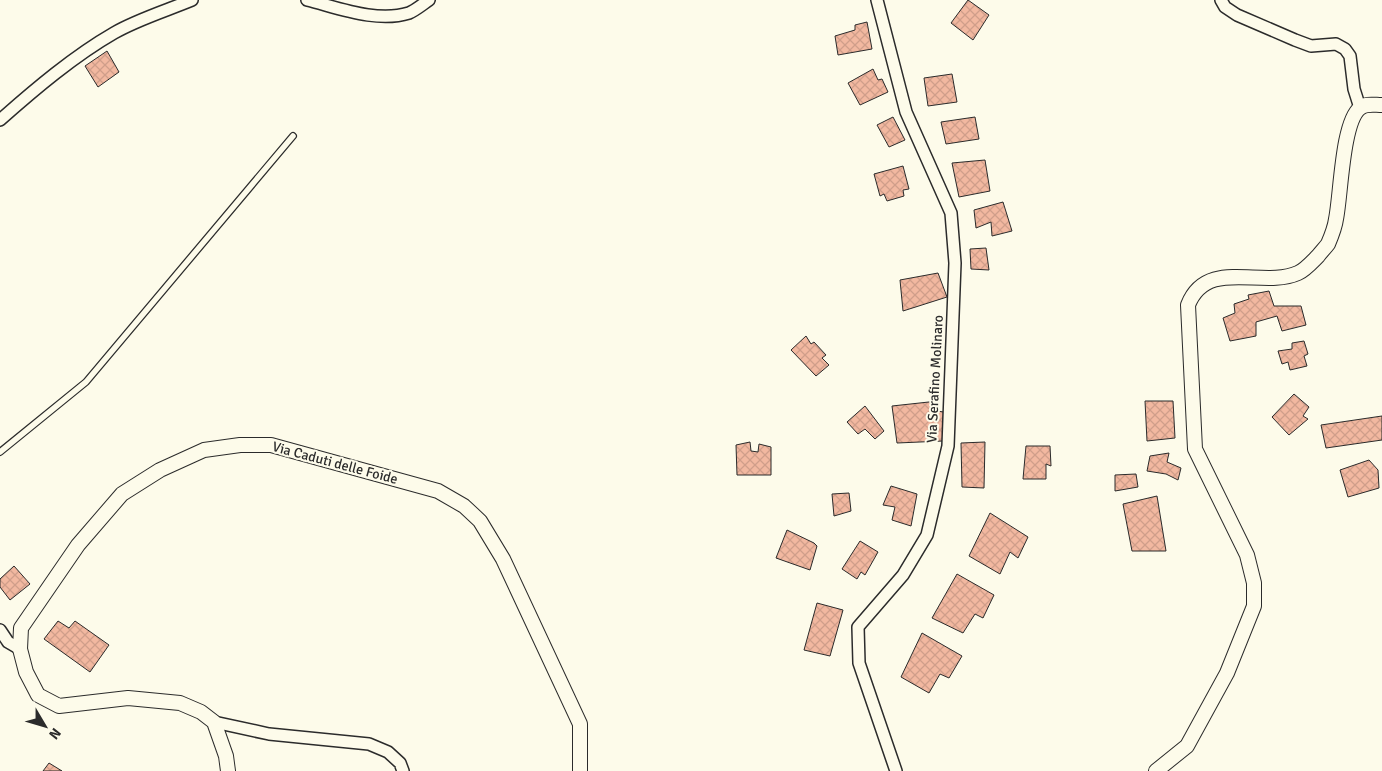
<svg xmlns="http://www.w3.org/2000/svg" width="1382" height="771" viewBox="0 0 1382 771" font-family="Signika,sans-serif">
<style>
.building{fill:url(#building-cross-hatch);stroke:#2b2b2b}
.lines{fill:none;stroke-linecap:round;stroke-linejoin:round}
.service-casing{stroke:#2b2b2b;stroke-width:8}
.minor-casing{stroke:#2b2b2b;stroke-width:14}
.tertiary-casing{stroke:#2b2b2b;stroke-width:16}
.service{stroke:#fdfbea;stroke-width:5.5}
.minor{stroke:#fdfbea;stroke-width:11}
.tertiary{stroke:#fdfbea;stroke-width:14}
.labels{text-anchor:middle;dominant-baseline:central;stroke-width:4;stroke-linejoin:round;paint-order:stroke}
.street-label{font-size:14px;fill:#2b2b2b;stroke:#fdfbea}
</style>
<defs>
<pattern id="building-cross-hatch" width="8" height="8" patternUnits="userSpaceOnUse" patternTransform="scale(1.25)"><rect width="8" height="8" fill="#f2b8a0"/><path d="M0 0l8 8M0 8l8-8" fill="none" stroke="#d09e8a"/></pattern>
</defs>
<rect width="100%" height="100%" fill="#fdfbea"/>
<path class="building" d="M 968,0 L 989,15 L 973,40 L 951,23 Z
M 867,22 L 872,49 L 838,55 L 835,36 L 855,30 L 855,25 Z
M 107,51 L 119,72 L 98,87 L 85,66 Z
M 873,69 L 878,80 L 882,79 L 888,92 L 860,105 L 848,83 Z
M 952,74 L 957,102 L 928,106 L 924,78 Z
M 893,117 L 905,140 L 889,147 L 877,125 Z
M 975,117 L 979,139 L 946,144 L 941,122 Z
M 985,160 L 990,191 L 959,197 L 952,163 Z
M 903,166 L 909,189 L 903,190 L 904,196 L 887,201 L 884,194 L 880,196 L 874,174 Z
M 1003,202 L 1012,231 L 992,236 L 991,222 L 976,228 L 974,210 Z
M 986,248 L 989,270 L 971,269 L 970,249 Z
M 938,273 L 947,297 L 903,311 L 900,280 Z
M 1269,291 L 1274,306 L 1301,306 L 1306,325 L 1282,331 L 1277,316 L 1256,322 L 1256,336 L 1230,341 L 1223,318 L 1235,313 L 1234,304 L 1249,299 L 1248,295 Z
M 806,336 L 811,344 L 814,342 L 826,355 L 822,358 L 829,365 L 816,376 L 791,350 Z
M 1304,341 L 1308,354 L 1304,356 L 1307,366 L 1290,370 L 1288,362 L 1282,364 L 1278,351 L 1292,349 L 1292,343 Z
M 1294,394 L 1309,407 L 1303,416 L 1308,419 L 1289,435 L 1272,417 Z
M 938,401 L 936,411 L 944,412 L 943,441 L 897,443 L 892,406 Z
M 1145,401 L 1173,401 L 1175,438 L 1147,441 Z
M 865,406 L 884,431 L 875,439 L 865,429 L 858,434 L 847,422 Z
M 1382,416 L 1382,440 L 1326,448 L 1321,425 Z
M 750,442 L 751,451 L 758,452 L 759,444 L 771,447 L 771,475 L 737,475 L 736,445 Z
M 985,442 L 984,488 L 962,487 L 961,443 Z
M 1026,446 L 1050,446 L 1051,466 L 1046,464 L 1046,479 L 1023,479 Z
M 1169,453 L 1167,462 L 1181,468 L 1178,480 L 1166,474 L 1147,471 L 1150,456 Z
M 1369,460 L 1378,470 L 1379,488 L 1348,497 L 1340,470 Z
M 1136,474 L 1138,487 L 1115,491 L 1115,475 Z
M 891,486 L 917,494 L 911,526 L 892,520 L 895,507 L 883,505 Z
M 849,493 L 851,511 L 834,516 L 832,494 Z
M 1157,496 L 1166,551 L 1132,551 L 1123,504 Z
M 990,513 L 1028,537 L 1018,558 L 1010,552 L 1000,574 L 969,556 Z
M 787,530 L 814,543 L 817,546 L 810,570 L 776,558 Z
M 860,541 L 878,552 L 865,575 L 861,572 L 857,579 L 842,569 Z
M 14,566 L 30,584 L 10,600 L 0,587 L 0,579 Z
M 957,574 L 994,595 L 983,618 L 975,614 L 963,633 L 932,618 Z
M 817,603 L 843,610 L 830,656 L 804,650 Z
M 58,621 L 69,628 L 75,621 L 109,645 L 90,672 L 44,639 Z
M 922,633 L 962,656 L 949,678 L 940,674 L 929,693 L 901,677 Z
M 49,763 L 62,771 L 43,771 Z"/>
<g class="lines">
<defs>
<path id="service" d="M 0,452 L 86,382 L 293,136"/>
<path id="minor" d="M 307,0 C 339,8 377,23 409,13 C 416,10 423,4 429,0
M 877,0 L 906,112 L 951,213 L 955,263 L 948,446 L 927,535 L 903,575 L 858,627 L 859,663 L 896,771
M 1221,0 L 1225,7 L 1237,15 L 1295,40 L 1311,46 L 1336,44 L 1345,49 L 1350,56 L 1354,89 L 1360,108
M 0,120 C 35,89 74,56 114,33 C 136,20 168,10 192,0
M 0,630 L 8,642 L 20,649
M 214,722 L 269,734 L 369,744 L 388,752 L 400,763 L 403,771"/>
<path id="tertiary" d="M 228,771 L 226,756 L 214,722 L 201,712 L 180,703 L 128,698 L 59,706 L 38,695 L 26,672 L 20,649 L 21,628 L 78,545 L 122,494 L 160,470 L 204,450 L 240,445 L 271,445 L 438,491 L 464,506 L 480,521 L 503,559 L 580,724 L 580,771
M 1156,771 L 1187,746 L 1227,673 L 1254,606 L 1254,583 L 1247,555 L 1195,449 L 1188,305 C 1207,257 1262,289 1298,273 C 1305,270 1312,262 1318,256 C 1321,252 1325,248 1328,244 C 1331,237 1335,227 1336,219 C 1341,195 1342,122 1360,108 C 1366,103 1374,105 1382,105"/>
</defs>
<use href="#service" class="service-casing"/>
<use href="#minor" class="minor-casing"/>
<use href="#tertiary" class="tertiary-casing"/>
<use href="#service" class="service"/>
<use href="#minor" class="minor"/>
<use href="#tertiary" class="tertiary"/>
</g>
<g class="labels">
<g class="street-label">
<text transform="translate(935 379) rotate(-87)">Via Serafino Molinaro</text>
<text transform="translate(335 463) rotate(15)">Via Caduti delle Foide</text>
</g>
</g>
<g transform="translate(45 726) rotate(128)" stroke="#fdfbea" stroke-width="4" paint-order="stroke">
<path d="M0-4L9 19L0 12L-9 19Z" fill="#2b2b2b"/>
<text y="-8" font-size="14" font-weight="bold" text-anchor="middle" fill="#2b2b2b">N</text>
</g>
</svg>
